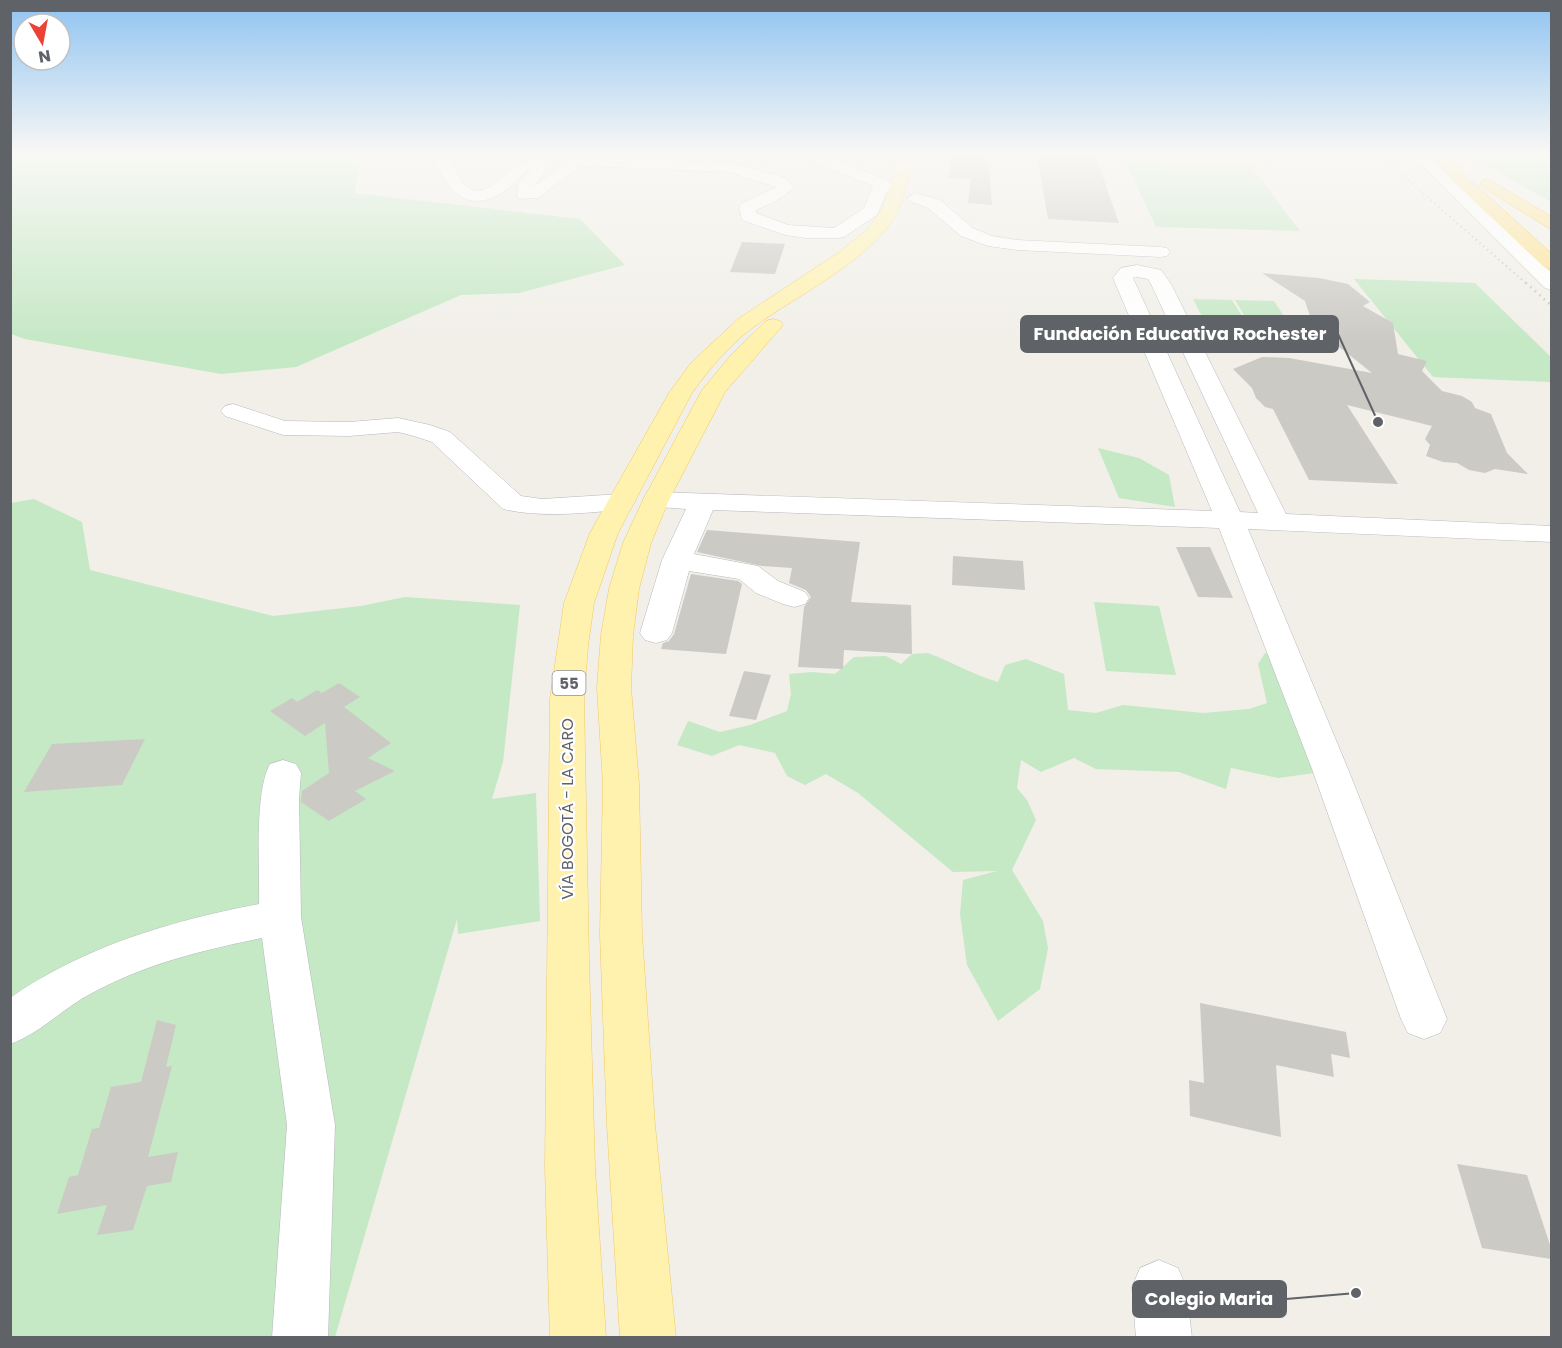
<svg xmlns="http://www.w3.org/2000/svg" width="1562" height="1348" viewBox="0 0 1562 1348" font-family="Poppins,sans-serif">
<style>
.green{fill:#c5e8c5}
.building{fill:#cccac5}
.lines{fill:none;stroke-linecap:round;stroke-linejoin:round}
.minor-casing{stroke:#b5b8bc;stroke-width:1}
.major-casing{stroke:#f2c960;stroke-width:1}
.highway-casing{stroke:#f9ab00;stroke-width:1}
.minor{fill:#fff;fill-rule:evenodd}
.major{fill:#fff2af;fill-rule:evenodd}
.highway{fill:#fde293;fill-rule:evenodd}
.rail-far1{stroke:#b6b7b8;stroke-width:2;stroke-dasharray:1 4;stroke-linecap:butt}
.rail{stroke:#b6b7b8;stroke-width:3;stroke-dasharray:1 5;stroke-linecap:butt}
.labels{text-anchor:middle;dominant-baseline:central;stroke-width:4.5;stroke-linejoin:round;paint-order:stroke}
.shield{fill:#fff;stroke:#8f9295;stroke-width:1.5}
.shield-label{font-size:15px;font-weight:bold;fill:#5f6368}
.street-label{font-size:16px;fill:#5f6368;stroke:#fff}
.leader{fill:none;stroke:#5f6368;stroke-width:2}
.callout-dot{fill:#5f6368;stroke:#fff;stroke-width:2}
.callout{fill:#5f6368;stroke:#5f6368;stroke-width:2}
.callout-label{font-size:18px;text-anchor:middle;font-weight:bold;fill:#fff}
</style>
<rect width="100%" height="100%" fill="#f1efe8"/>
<path class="green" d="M 11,154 L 360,154 L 355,193 L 580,219 L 625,265 L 519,293 L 461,295 L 296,367 L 221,374 L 25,339 L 11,334 Z
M 1466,154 L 1538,154 L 1551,162 L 1551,202 Z
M 1125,161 L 1250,165 L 1300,231 L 1156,227 Z
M 1354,279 L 1475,283 L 1551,357 L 1551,382 L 1433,377 Z
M 1193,299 L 1232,300 L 1250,329 L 1208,328 Z
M 1235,300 L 1274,301 L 1293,330 L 1252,329 Z
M 1098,448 L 1139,458 L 1169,475 L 1175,507 L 1119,498 Z
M 34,499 L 82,522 L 90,570 L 273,616 L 361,606 L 405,597 L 520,605 L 503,762 L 492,799 L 536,793 L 540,921 L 458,934 L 457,919 L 335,1337 L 11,1338 L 11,503 Z
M 1094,602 L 1159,606 L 1176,675 L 1106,671 Z
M 928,653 C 952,662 973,675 998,682 L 1005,665 L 1026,659 L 1064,674 L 1068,710 L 1096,713 L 1123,705 L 1203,713 L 1249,709 L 1267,703 L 1258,664 L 1265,653 L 1286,659 L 1322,772 L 1278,778 L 1231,768 L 1226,789 L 1179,772 L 1096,769 L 1074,758 L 1041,772 L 1021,760 L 1017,788 L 1027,800 L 1036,820 L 1012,870 L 1043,921 L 1048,948 L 1040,989 L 998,1021 L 967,965 L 960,914 L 963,880 L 997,871 L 953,872 L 858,793 L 826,774 L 805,785 L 787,776 L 775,753 L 739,745 L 712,756 L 677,745 L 688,721 L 720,732 L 750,725 L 787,711 L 791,694 L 789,674 L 812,672 L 835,674 L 854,657 L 886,656 L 901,664 L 912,654 Z"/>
<path class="building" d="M 952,154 L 988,154 L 992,205 L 968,203 L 971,179 L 949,178 Z
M 1037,154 L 1095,154 L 1119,223 L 1048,219 Z
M 742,242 L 785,244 L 775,274 L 730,272 Z
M 1262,273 L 1319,278 L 1348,284 L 1370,302 L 1363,306 L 1393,323 L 1398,354 L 1427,361 L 1422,371 L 1442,391 L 1462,396 L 1472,402 L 1475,408 L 1491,414 L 1507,453 L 1528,474 L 1495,469 L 1485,473 L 1469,470 L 1457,463 L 1443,462 L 1426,456 L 1430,445 L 1425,439 L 1432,426 L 1347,405 L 1398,484 L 1309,480 L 1273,409 L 1265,407 L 1256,398 L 1252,388 L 1233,369 L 1262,357 L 1289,358 L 1372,373 L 1309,323 L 1310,316 L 1305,301 Z
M 707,530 L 860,542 L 851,602 L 911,605 L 912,654 L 844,650 L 843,669 L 798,667 L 804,607 L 811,597 L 806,590 L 789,583 L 792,568 L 762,566 L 697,552 Z
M 1176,547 L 1210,547 L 1233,598 L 1198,597 Z
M 953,556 L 1023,561 L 1025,590 L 952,585 Z
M 691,574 L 738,581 L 742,584 L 726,654 L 661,649 L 663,643 L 669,641 L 674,634 Z
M 744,671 L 771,675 L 756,720 L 729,716 Z
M 339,683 L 360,697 L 344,707 L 391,743 L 368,758 L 395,771 L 355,791 L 366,799 L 329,821 L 301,802 L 302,791 L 329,773 L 325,723 L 305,736 L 270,711 L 292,698 L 297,702 L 317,690 L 322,693 Z
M 145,739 L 122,785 L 24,792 L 52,744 Z
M 1200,1003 L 1346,1032 L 1350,1058 L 1331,1054 L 1334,1077 L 1276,1065 L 1281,1137 L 1190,1116 L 1189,1080 L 1204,1083 Z
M 157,1020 L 176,1025 L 166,1067 L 172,1066 L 148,1157 L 178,1152 L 171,1182 L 147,1186 L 133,1230 L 97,1235 L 107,1205 L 57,1214 L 69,1177 L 78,1175 L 92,1129 L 99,1128 L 111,1087 L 141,1082 Z
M 1457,1164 L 1527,1175 L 1551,1248 L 1551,1259 L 1482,1248 Z"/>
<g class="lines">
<defs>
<path id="minor" d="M 432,154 L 446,154 L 463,184 L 475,191 C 480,190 486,189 490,187 C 510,176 518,153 544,160 L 549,166 L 534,186 L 571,159 L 576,157 L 730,162 L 785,178 L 793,187 C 784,199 769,204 756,210 L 756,213 L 788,225 L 834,228 L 864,208 L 873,186 L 823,166 L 806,154 L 823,154 L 903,187 L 905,190 L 897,195 L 887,192 L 877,215 L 844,237 L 838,238 L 806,238 L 785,235 L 742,220 L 739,208 L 741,204 L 776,187 L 729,172 L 585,166 L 580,166 L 538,198 L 519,199 L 517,196 L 518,185 L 531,169 C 520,174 513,187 502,193 C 462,216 445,185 432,154 Z
M 1411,154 L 1426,154 L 1552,273 L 1552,290 L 1545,288 Z
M 915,193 L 940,200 L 973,228 L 992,236 L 1017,240 L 1161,247 L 1167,248 L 1170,252 L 1167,256 L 1161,257 L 1017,250 L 988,246 L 961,236 L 928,208 L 909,201 L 907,198 Z
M 1137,265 L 1161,270 L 1171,284 L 1286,514 L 1552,526 L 1552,542 L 1248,529 L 1348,769 L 1447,1019 L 1440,1033 L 1424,1039 L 1408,1033 L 1401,1019 L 1312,769 L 1219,528 L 713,510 L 694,554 L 758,566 L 778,581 L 805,592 L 809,598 L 805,604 L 794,607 L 783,604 L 756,593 L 739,579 L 689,571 L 672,633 L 667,640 L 656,643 L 645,640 L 640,633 L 662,560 L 686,509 L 646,506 L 643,500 L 646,494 L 656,492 L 1212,511 L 1113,278 L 1121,268 ZM 1137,277 L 1148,279 L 1151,284 L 1258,513 L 1240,512 L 1133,278 Z
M 233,404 L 285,421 L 349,422 L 398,418 L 430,425 L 450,432 L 521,496 L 542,499 L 621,494 L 631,496 L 635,502 L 631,508 L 621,510 C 582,513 542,518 503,509 L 432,442 L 414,436 L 398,432 L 349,436 L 283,435 L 225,416 L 221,411 L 225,406 Z
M 283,760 L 296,764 L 301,773 L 299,799 L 301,917 L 335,1125 L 328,1338 L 272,1338 L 287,1125 L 262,938 C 203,950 145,964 92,993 C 63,1008 41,1033 10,1044 L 10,998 C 85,946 171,921 259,904 C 260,869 254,792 270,764 Z
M 1159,1260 L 1178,1268 L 1186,1287 L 1192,1338 L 1136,1338 L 1132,1287 L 1140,1268 Z"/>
<path id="major" d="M 899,154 L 913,154 C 909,171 907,191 899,208 C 878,257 797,295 755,326 C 731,343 709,369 692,393 L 618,533 L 594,603 L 588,646 L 584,699 L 589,961 L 595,1168 L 606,1338 L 550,1338 L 545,1168 L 550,699 L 564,603 L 590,533 L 669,393 L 691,363 L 738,319 L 838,253 L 867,230 L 883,208 Z
M 773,319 L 780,321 L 783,325 L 725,392 L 669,500 L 651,543 L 639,589 L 633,635 L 631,688 L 639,784 L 642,934 L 655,1125 L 676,1338 L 620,1338 L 607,1125 L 600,934 L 603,784 L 597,688 L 601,635 L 609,589 L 623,543 L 643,500 L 702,390 L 732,354 L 766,321 Z"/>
<path id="highway" d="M 1434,154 L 1448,154 L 1466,176 L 1552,254 L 1552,269 L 1545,268 L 1454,182 Z
M 1488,179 L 1552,217 L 1552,230 L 1482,187 L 1480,184 L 1482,181 Z"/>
</defs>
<use href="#minor" class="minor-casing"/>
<use href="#major" class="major-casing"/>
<use href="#highway" class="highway-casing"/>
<use href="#minor" class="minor"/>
<use href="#major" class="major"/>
<use href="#highway" class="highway"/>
<path class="rail-far1" d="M 1378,154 L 1528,285"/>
<path class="rail" d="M 1526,283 L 1552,306"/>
</g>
<linearGradient id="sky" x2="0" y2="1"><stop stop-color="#8fc3f1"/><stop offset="0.45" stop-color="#f9f8f5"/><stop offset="1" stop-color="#f9f8f5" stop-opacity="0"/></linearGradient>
<rect width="1562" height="342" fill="url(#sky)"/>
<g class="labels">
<rect class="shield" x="552.5" y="671" width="33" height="24" rx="4.5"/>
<g class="shield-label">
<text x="569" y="683">55</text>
</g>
<g class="street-label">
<text transform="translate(567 809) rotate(-90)">VÍA BOGOTÁ - LA CARO</text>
</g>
</g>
<path class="leader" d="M1378 422L1338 334M1356 1293L1286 1299"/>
<g class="callout-dot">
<circle cx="1378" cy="422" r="6"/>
<circle cx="1356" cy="1293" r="6"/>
</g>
<g class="callout">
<rect x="1021" y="316" width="317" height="36" rx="6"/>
<rect x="1133" y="1281" width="153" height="36" rx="6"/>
</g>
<g class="callout-label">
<text x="1180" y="340">Fundación Educativa Rochester</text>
<text x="1209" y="1305">Colegio Maria</text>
</g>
<rect width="1562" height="1348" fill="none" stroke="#5f6368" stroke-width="24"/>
<g transform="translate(42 42) rotate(170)"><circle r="28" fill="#ffffff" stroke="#bfc1c3" stroke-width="1.5"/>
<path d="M0-4.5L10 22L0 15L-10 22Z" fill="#ea4335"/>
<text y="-9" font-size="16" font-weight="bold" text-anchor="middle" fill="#5f6368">N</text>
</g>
</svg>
